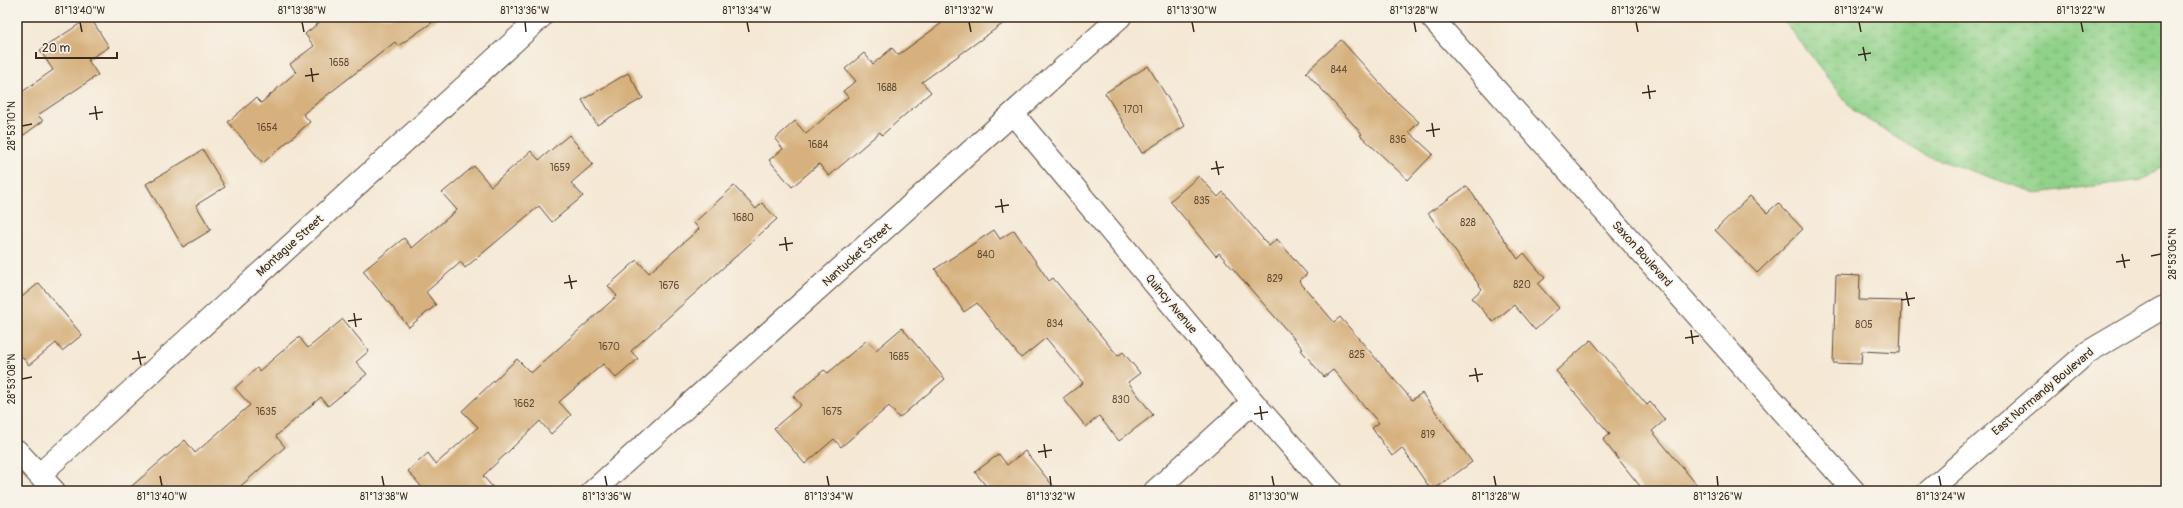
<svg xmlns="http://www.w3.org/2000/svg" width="2183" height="508" viewBox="0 0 2183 508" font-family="Pangolin,sans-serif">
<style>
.wetland{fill:url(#wetland-marsh);stroke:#667e54}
.building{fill:#d6b07d}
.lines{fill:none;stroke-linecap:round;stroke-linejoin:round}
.street-casing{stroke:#574639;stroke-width:24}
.secondary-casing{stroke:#574639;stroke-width:24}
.street{stroke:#fff;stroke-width:22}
.secondary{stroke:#fff;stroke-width:22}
.ticks{fill:none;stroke:#3b2a1e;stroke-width:1.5}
.labels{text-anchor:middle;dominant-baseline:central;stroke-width:3;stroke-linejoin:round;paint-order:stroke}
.number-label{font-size:10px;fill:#624c36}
.street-label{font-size:12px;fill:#3b2a1e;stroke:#f7f3e8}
.neatline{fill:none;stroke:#3b2a1e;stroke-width:1.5}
.ticks-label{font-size:10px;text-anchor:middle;fill:#3b2a1e}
</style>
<defs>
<pattern id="wetland-marsh" width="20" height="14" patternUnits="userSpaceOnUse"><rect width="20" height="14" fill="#91d28a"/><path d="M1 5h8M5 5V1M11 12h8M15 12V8" fill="none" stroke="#7eb477"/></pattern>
</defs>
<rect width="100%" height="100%" fill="#f7f3e8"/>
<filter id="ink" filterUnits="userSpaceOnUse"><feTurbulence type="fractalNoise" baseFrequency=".025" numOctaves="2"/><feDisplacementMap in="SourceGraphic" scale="8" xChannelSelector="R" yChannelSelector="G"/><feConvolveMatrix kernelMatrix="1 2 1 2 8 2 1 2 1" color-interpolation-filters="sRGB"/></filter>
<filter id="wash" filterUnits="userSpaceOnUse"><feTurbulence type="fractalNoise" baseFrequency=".012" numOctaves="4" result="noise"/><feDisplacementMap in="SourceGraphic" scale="16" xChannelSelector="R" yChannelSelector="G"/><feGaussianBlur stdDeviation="0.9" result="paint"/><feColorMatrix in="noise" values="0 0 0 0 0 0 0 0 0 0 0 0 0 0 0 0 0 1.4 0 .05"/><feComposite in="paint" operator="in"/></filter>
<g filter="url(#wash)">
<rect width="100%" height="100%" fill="#f5e8d5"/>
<path class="wetland" d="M 1781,17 L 2166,17 L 2166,164 L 2143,180 L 2036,193 L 1925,155 L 1853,110 Z"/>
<g id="blocks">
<path class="building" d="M 90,17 L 109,47 L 88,60 L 98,75 L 38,115 L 43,121 L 17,140 L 17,85 L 22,92 L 53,70 L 40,50 Z
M 326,17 L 440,17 L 398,46 L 395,42 L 303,114 L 310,122 L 263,163 L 228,122 L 256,98 L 261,103 L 296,72 L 290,64 L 314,46 L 305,34 Z
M 950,17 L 1012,17 L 922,82 L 931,92 L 882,135 L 880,132 L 829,176 L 819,164 L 792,187 L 769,160 L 783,149 L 775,139 L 795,121 L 806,134 L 848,97 L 843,91 L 856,81 L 845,69 L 864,53 L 873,64 L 892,48 L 898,55 Z
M 1341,40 L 1396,101 L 1419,122 L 1409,132 L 1433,154 L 1408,180 L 1360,135 L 1362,134 L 1306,72 Z
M 1148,66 L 1185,126 L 1142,153 L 1105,93 Z
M 628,73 L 643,98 L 597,125 L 582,100 Z
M 569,135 L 593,164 L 571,183 L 583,196 L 552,222 L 539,206 L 465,268 L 461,262 L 426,292 L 436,305 L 409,327 L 363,271 L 404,238 L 412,248 L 457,210 L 442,193 L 474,166 L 491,186 L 531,151 L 539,160 Z
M 203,150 L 225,187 L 196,205 L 211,230 L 183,247 L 146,184 Z
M 1199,176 L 1218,197 L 1223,192 L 1269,246 L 1277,239 L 1307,274 L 1299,281 L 1334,322 L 1340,317 L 1412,400 L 1422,393 L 1472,462 L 1432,491 L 1402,448 L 1392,456 L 1372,428 L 1379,423 L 1333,370 L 1324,377 L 1301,350 L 1303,349 L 1219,253 L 1216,256 L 1170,201 Z
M 734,186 L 756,209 L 762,203 L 777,219 L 631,351 L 638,359 L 616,378 L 603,364 L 559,402 L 571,415 L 551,434 L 540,421 L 483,476 L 496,491 L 425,491 L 408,471 L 428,453 L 436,464 L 478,427 L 462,411 L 517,359 L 531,373 L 617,296 L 608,286 L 637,260 L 649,273 L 699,229 L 694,223 Z
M 1467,186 L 1518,259 L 1524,253 L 1545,278 L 1538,284 L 1559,308 L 1535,330 L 1514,305 L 1493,322 L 1472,298 L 1482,289 L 1428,213 Z
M 1750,196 L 1767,213 L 1778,203 L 1803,229 L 1757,273 L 1715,230 Z
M 994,230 L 1000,239 L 1014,230 L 1049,281 L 1053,278 L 1118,356 L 1123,352 L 1140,373 L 1128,382 L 1153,415 L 1119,441 L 1099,416 L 1086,427 L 1063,398 L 1083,383 L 1046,338 L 1021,358 L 977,303 L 964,312 L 935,269 Z
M 1836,275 L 1860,276 L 1859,300 L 1902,301 L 1900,353 L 1862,351 L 1861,364 L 1833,363 Z
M 39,283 L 82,335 L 62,351 L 56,343 L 29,365 L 17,351 L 17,301 Z
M 343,319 L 369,351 L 356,362 L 367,374 L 328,406 L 321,397 L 276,436 L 285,447 L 235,491 L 126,491 L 185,440 L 195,453 L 250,405 L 235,388 L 257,368 L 259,371 L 299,337 L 308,348 Z
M 902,328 L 945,379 L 899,418 L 889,406 L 841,447 L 834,439 L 805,464 L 774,428 L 801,405 L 793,396 L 824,370 L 828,373 L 867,340 L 876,350 Z
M 1591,340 L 1647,405 L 1650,402 L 1665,420 L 1652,431 L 1702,491 L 1644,491 L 1603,440 L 1610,434 L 1556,371 Z
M 1025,451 L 1057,491 L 990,491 L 975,472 L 999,454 L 1007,465 Z"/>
</g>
</g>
<g filter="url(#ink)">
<use href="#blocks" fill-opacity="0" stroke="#574639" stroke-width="1"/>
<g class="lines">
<defs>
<path id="street" d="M 1014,115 L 1253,402 L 1331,491
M 17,451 L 54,491
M 39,475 L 541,17
M 593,491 L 1120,17
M 1155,491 L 1253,402"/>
<path id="secondary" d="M 1431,17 L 1854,491
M 1929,491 L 2088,352 L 2166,306"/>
</defs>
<use href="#street" class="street-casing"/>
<use href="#secondary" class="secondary-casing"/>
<use href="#street" class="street"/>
<use href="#secondary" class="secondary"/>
</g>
</g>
<path class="ticks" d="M 80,22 L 82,32M 302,22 L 304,32M 525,22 L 526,32M 747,22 L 749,32M 969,22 L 971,32M 1192,22 L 1194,32M 1414,22 L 1416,32M 1636,22 L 1638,32M 1859,22 L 1861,32M 2081,22 L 2083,32M 1863,47 L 1866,61M 1858,55 L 1871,53M 311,68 L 313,82M 305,76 L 319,74M 1648,85 L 1650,99M 1642,93 L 1656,91M 95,106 L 97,120M 89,114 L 103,112M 1432,123 L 1434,137M 22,126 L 32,124M 1426,131 L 1440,129M 1216,161 L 1219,175M 1211,169 L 1224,167M 1001,199 L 1003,213M 995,207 L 1009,205M 785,237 L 787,251M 779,245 L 793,243M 2122,254 L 2125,268M 2151,256 L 2161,254M 2116,262 L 2130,260M 569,275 L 572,289M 564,283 L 577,281M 1906,292 L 1909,306M 1901,300 L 1915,298M 354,313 L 356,327M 348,321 L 362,319M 1691,330 L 1693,344M 1685,338 L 1699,336M 138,351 L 141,365M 132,359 L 146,357M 1475,368 L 1478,382M 1469,376 L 1483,374M 22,379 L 32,377M 1260,406 L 1262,420M 1254,414 L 1268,412M 1044,444 L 1046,458M 1038,452 L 1052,450M 160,476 L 162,486M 382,476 L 384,486M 605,476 L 607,486M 827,476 L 829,486M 1050,476 L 1051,486M 1272,476 L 1274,486M 1494,476 L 1496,486M 1717,476 L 1718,486M 1939,476 L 1941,486"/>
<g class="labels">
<g class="number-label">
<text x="339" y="63">1658</text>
<text x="1339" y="70">844</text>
<text x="887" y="88">1688</text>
<text x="1133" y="110">1701</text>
<text x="267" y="128">1654</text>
<text x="1398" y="140">836</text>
<text x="818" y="145">1684</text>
<text x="560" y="168">1659</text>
<text x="1202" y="201">835</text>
<text x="743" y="218">1680</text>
<text x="1468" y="223">828</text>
<text x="986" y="255">840</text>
<text x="1275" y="279">829</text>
<text x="1522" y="285">820</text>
<text x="669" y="286">1676</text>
<text x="1055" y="324">834</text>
<text x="1864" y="325">805</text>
<text x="609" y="347">1670</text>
<text x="1357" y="355">825</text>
<text x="899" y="357">1685</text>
<text x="1121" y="400">830</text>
<text x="524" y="404">1662</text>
<text x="266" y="412">1635</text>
<text x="832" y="412">1675</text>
<text x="1428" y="435">819</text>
</g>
<g class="street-label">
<text transform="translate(290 246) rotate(-42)">Montague Street</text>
<text transform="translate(1642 254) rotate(48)">Saxon Boulevard</text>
<text transform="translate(857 255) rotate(-42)">Nantucket Street</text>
<text transform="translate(1171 304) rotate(50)">Quincy Avenue</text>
<text transform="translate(2043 392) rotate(-40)">East Normandy Boulevard</text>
</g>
</g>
<rect width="2183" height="508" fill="none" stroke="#f7f3e8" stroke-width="44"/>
<path d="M36 52v6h81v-6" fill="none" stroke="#3b2a1e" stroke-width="2"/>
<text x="42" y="52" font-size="12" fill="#3b2a1e" stroke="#f7f3e8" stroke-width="3" paint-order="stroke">20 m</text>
<rect x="22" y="22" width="2139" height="464" class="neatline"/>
<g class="ticks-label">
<text x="80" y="14">81°13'40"W</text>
<text x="302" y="14">81°13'38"W</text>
<text x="525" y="14">81°13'36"W</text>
<text x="747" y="14">81°13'34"W</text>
<text x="969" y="14">81°13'32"W</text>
<text x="1192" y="14">81°13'30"W</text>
<text x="1414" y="14">81°13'28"W</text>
<text x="1636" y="14">81°13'26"W</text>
<text x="1859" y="14">81°13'24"W</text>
<text x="2081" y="14">81°13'22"W</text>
<text transform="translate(11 126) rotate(-90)" y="4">28°53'10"N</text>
<text transform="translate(2172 254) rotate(-90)" y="4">28°53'06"N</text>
<text transform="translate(11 379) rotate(-90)" y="4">28°53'08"N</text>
<text x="162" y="500">81°13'40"W</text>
<text x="384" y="500">81°13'38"W</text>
<text x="607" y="500">81°13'36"W</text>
<text x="829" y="500">81°13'34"W</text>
<text x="1051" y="500">81°13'32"W</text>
<text x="1274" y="500">81°13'30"W</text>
<text x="1496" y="500">81°13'28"W</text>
<text x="1718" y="500">81°13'26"W</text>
<text x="1941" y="500">81°13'24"W</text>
</g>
</svg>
